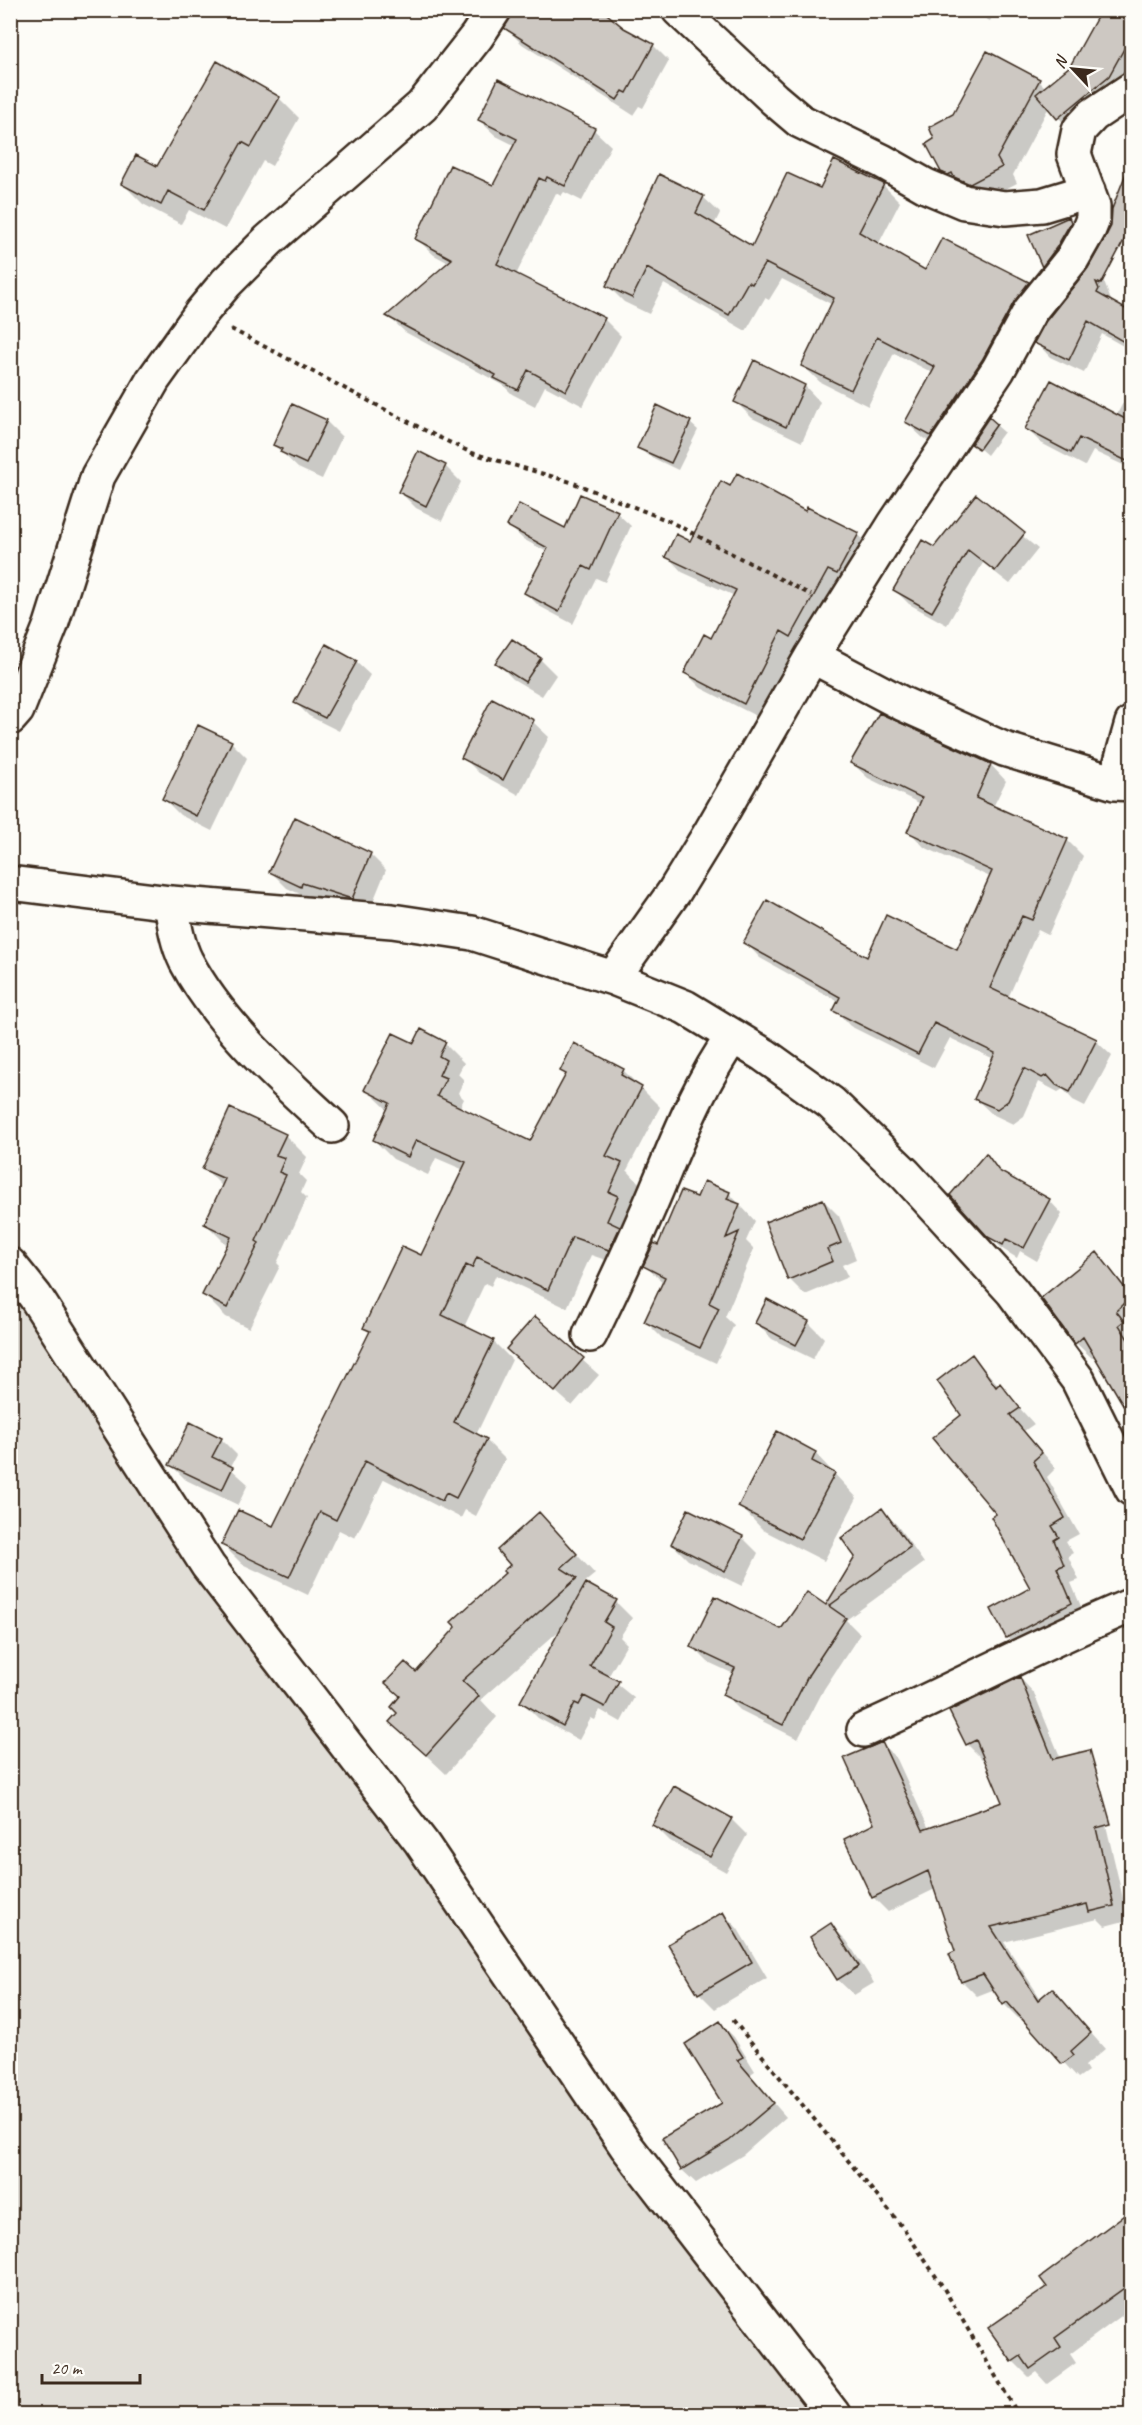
<svg xmlns="http://www.w3.org/2000/svg" width="1142" height="2425" viewBox="0 0 1142 2425" font-family="Caveat,sans-serif">
<style>
.green{fill:#e1ded7;stroke:#8e847a;stroke-width:1.5}
.shadow{fill:#0003;fill-rule:evenodd}
.building{fill:#cdc8c2;stroke:#3b2a1e;stroke-width:1.5}
.lines{fill:none;stroke-linecap:round;stroke-linejoin:round}
.street-casing{stroke:#3b2a1e;stroke-width:38}
.path{stroke:#3b2a1e;stroke-width:4;stroke-dasharray:4.5 4.5;stroke-linecap:butt}
.street{stroke:#fdfcf7;stroke-width:33}
</style>
<rect width="100%" height="100%" fill="#fdfcf7"/>
<filter id="ink" filterUnits="userSpaceOnUse"><feTurbulence type="fractalNoise" baseFrequency=".0167" numOctaves="2"/><feDisplacementMap in="SourceGraphic" scale="12" xChannelSelector="R" yChannelSelector="G"/><feConvolveMatrix kernelMatrix="1 2 1 2 8 2 1 2 1" color-interpolation-filters="sRGB"/></filter>
<g filter="url(#ink)">
<path class="green" d="M 10,1288 L 815,2414 L 11,2414 Z"/>
<path class="shadow" d="M 970,10 L 995,10 L 990,21 Z
M 1103,10 L 1132,10 L 1132,74 L 1072,132 L 1049,107 L 1013,175 L 1017,183 L 986,199 L 959,188 L 942,171 L 1039,81 L 1046,88 L 1071,67 Z
M 506,28 L 623,29 L 653,45 L 669,61 L 643,108 L 639,106 L 633,115 L 522,44 Z
M 499,81 L 594,130 L 611,146 L 582,201 L 564,192 L 561,196 L 556,193 L 516,275 L 604,319 L 621,336 L 583,406 L 545,386 L 535,406 L 512,394 L 503,385 L 405,332 L 388,316 L 449,263 L 434,255 L 417,239 L 494,187 L 516,146 L 496,136 L 479,120 Z
M 279,98 L 299,118 L 272,166 L 263,161 L 225,229 L 189,210 L 181,224 L 143,204 L 123,184 L 158,168 Z
M 883,185 L 900,202 L 878,245 L 926,272 L 943,240 L 1028,284 L 1044,300 L 948,452 L 923,438 L 906,422 L 933,373 L 894,353 L 868,406 L 820,382 L 803,366 L 833,305 L 782,279 L 769,300 L 765,298 L 746,331 L 664,284 L 649,314 L 624,302 L 607,285 L 703,197 L 720,213 L 714,225 L 753,248 L 820,190 Z
M 1069,219 L 1085,235 L 1058,281 L 1043,266 L 1030,236 ZM 1057,245 L 1060,245 L 1054,256 L 1051,254 Z
M 1090,268 L 1104,282 L 1112,303 L 1132,314 L 1132,351 L 1102,334 L 1084,373 L 1050,357 L 1036,342 Z
M 755,362 L 805,386 L 820,402 L 802,442 L 752,418 L 736,402 Z
M 1132,386 L 1132,469 L 1093,451 L 1085,466 L 1041,443 L 1027,429 L 1116,416 Z
M 989,419 L 1004,432 L 987,455 L 973,443 Z
M 326,421 L 342,437 L 322,479 L 298,468 L 274,445 Z
M 690,423 L 698,430 L 678,470 L 647,455 L 639,447 Z
M 445,466 L 461,482 L 442,521 L 416,508 L 400,492 Z
M 581,496 L 617,513 L 631,526 L 605,582 L 596,578 L 573,624 L 539,606 L 526,593 L 547,552 L 523,539 L 509,526 L 566,530 Z
M 976,497 L 1038,549 L 1010,584 L 983,563 L 947,625 L 909,604 L 895,590 L 935,549 Z
M 806,513 L 858,534 L 873,550 L 807,651 L 797,645 L 760,718 L 701,688 L 686,673 L 712,640 L 735,596 L 682,572 L 667,556 L 691,543 Z
M 540,659 L 556,675 L 542,696 L 513,679 L 497,663 Z
M 356,662 L 370,675 L 339,731 L 309,716 L 296,703 Z
M 493,700 L 533,722 L 549,737 L 519,795 L 479,773 L 463,757 Z
M 880,714 L 991,765 L 1006,781 L 993,807 L 1067,840 L 1083,856 L 1048,935 L 1038,930 L 1008,998 L 1096,1041 L 1112,1056 L 1085,1106 L 1073,1100 L 1063,1089 L 1058,1092 L 1039,1082 L 1024,1116 L 1013,1124 L 992,1114 L 976,1099 L 994,1059 L 950,1038 L 934,1068 L 850,1026 L 835,1010 L 839,1002 L 760,958 L 745,942 L 867,959 L 958,951 L 990,877 L 924,847 L 909,831 L 921,804 L 868,778 L 852,763 Z
M 231,742 L 247,758 L 212,831 L 180,815 L 164,799 Z
M 370,854 L 386,870 L 368,914 L 319,898 L 317,902 L 287,888 L 271,872 Z
M 422,1031 L 445,1044 L 464,1063 L 458,1074 L 464,1080 L 458,1093 L 464,1099 L 459,1109 L 531,1143 L 567,1076 L 562,1070 L 575,1045 L 623,1070 L 660,1107 L 627,1170 L 640,1184 L 629,1208 L 636,1216 L 629,1268 L 591,1255 L 567,1308 L 496,1275 L 491,1286 L 485,1283 L 464,1327 L 493,1341 L 512,1360 L 476,1435 L 486,1440 L 505,1459 L 476,1516 L 465,1510 L 461,1518 L 384,1479 L 355,1538 L 339,1530 L 308,1595 L 242,1564 L 223,1545 L 274,1528 L 371,1334 L 364,1327 L 421,1257 L 464,1170 L 436,1158 L 428,1175 L 393,1159 L 374,1140 L 388,1110 L 366,1089 L 415,1045 Z
M 285,1135 L 307,1157 L 299,1174 L 306,1181 L 301,1192 L 307,1198 L 277,1263 L 280,1266 L 249,1328 L 226,1317 L 204,1295 L 228,1246 L 206,1224 L 223,1187 L 204,1168 Z
M 986,1155 L 1005,1176 L 1049,1200 L 1062,1214 L 1037,1261 L 1020,1251 L 1017,1258 L 1004,1250 L 989,1236 Z
M 10,1160 L 17,1170 L 10,1174 Z
M 729,1193 L 755,1221 L 746,1241 L 754,1249 L 725,1317 L 734,1325 L 716,1363 L 662,1338 L 646,1322 L 664,1283 L 645,1266 L 659,1247 Z
M 823,1200 L 839,1216 L 856,1259 L 842,1265 L 848,1277 L 805,1295 L 789,1279 Z
M 1097,1254 L 1132,1294 L 1132,1414 L 1095,1356 L 1092,1358 L 1076,1343 Z
M 535,1318 L 599,1375 L 572,1406 L 508,1349 Z
M 808,1322 L 824,1338 L 813,1359 L 772,1339 L 756,1323 Z
M 972,1356 L 1034,1424 L 1024,1431 L 1056,1468 L 1047,1477 L 1079,1534 L 1066,1541 L 1073,1553 L 1068,1556 L 1079,1580 L 1071,1583 L 1086,1618 L 1022,1652 L 1007,1637 L 1032,1589 L 999,1515 L 963,1415 Z
M 221,1439 L 237,1455 L 230,1468 L 248,1484 L 238,1505 L 186,1480 L 171,1465 Z
M 815,1453 L 857,1498 L 824,1561 L 763,1530 L 740,1506 Z
M 882,1510 L 897,1525 L 924,1563 L 846,1620 L 860,1634 L 824,1689 L 798,1739 L 740,1710 L 724,1694 L 734,1674 L 708,1662 L 692,1646 L 782,1631 L 827,1607 Z
M 539,1514 L 595,1574 L 584,1583 L 616,1602 L 632,1618 L 620,1637 L 627,1644 L 608,1677 L 634,1698 L 621,1722 L 600,1710 L 595,1720 L 591,1718 L 579,1740 L 538,1718 L 522,1702 L 562,1628 L 481,1700 L 497,1717 L 446,1774 L 391,1722 L 399,1713 L 416,1674 L 507,1573 Z
M 742,1537 L 758,1553 L 742,1586 L 688,1560 L 672,1544 Z
M 1020,1678 L 1034,1693 L 1061,1759 L 1093,1769 L 1128,1920 L 1105,1926 L 1098,1919 L 1004,1942 L 1041,1999 L 1066,2005 L 1105,2049 L 1085,2066 L 1088,2071 L 1078,2078 L 1022,2017 L 1019,2019 L 1004,2004 L 995,1989 L 977,1996 L 962,1981 L 957,1952 L 935,1889 L 888,1912 L 873,1897 L 882,1744 L 897,1759 L 929,1829 L 1004,1803 L 985,1757 L 982,1759 L 967,1744 Z
M 731,1819 L 747,1835 L 726,1872 L 670,1841 L 654,1825 Z
M 723,1913 L 738,1929 L 767,1978 L 715,2009 L 699,1993 L 670,1945 Z
M 831,1925 L 847,1941 L 874,1983 L 854,1995 L 838,1980 L 812,1937 Z
M 720,2023 L 734,2037 L 755,2071 L 749,2075 L 786,2117 L 743,2155 L 696,2183 L 682,2170 L 664,2139 L 724,2104 Z
M 1132,2212 L 1132,2308 L 1070,2354 L 1076,2363 L 1047,2384 L 1036,2372 L 1029,2377 L 1013,2361 L 990,2328 L 1049,2288 L 1043,2278 Z
M 1132,2408 L 1132,2414 L 1123,2414 Z"/>
<path class="building" d="M 513,10 L 602,10 L 624,28 L 654,44 L 627,93 L 623,91 L 617,100 L 504,28 Z
M 1101,10 L 1131,10 L 1131,36 L 1109,76 L 1057,119 L 1036,94 L 1070,66 Z
M 987,51 L 1040,79 L 997,158 L 1002,167 L 970,184 L 954,177 L 952,173 L 948,175 L 941,172 L 926,144 L 934,139 L 929,127 L 953,114 Z
M 217,61 L 280,97 L 251,147 L 242,142 L 204,210 L 168,191 L 161,205 L 121,184 L 136,155 L 157,166 Z
M 498,79 L 595,128 L 565,186 L 547,177 L 545,181 L 539,178 L 497,264 L 605,318 L 566,391 L 528,370 L 518,390 L 494,378 L 496,375 L 386,316 L 452,259 L 415,239 L 450,165 L 493,185 L 517,139 L 478,120 Z
M 834,160 L 884,184 L 859,232 L 925,270 L 942,238 L 1029,282 L 1014,302 L 982,360 L 931,436 L 905,422 L 935,367 L 877,337 L 851,390 L 801,366 L 834,298 L 765,263 L 752,284 L 748,282 L 729,315 L 647,268 L 632,298 L 606,286 L 659,174 L 704,196 L 696,213 L 752,246 L 787,173 L 820,188 Z
M 1130,163 L 1131,227 L 1101,284 L 1096,282 L 1099,289 L 1097,293 L 1131,312 L 1131,346 L 1088,321 L 1069,360 L 1034,343 L 1046,321 L 1088,268 L 1105,238 L 1111,226 L 1112,209 Z
M 1069,217 L 1071,222 L 1056,248 L 1042,267 L 1028,235 Z
M 754,360 L 805,385 L 786,427 L 734,402 Z
M 1051,380 L 1131,422 L 1131,463 L 1079,438 L 1071,453 L 1025,429 Z
M 292,404 L 327,420 L 306,464 L 280,452 L 282,449 L 273,445 Z
M 657,405 L 691,421 L 671,463 L 637,448 Z
M 989,417 L 997,424 L 979,449 L 971,444 Z
M 418,451 L 446,465 L 426,506 L 398,492 Z
M 737,473 L 805,511 L 807,507 L 859,533 L 837,574 L 828,570 L 791,637 L 781,631 L 744,704 L 684,673 L 704,634 L 711,638 L 736,590 L 665,557 L 676,534 L 690,541 L 721,481 L 730,486 Z
M 580,494 L 618,511 L 591,570 L 583,566 L 559,612 L 524,593 L 548,548 L 507,526 L 519,504 L 565,528 Z
M 976,494 L 1025,533 L 995,571 L 968,550 L 932,612 L 893,590 L 922,540 L 934,547 Z
M 512,639 L 541,658 L 525,682 L 495,663 Z
M 326,644 L 357,661 L 325,718 L 294,703 Z
M 492,698 L 534,720 L 503,780 L 461,758 Z
M 879,713 L 991,764 L 976,798 L 1068,839 L 1032,920 L 1022,916 L 990,988 L 1097,1039 L 1070,1092 L 1056,1085 L 1047,1075 L 1042,1078 L 1024,1068 L 1008,1101 L 997,1109 L 974,1099 L 995,1053 L 934,1023 L 918,1054 L 833,1011 L 840,997 L 743,943 L 767,900 L 867,957 L 886,915 L 957,949 L 992,871 L 907,832 L 922,798 L 850,763 Z
M 198,725 L 232,741 L 196,816 L 162,799 Z
M 295,817 L 371,853 L 352,899 L 302,883 L 301,887 L 269,872 Z
M 421,1029 L 446,1042 L 439,1056 L 446,1060 L 439,1075 L 446,1078 L 437,1096 L 530,1141 L 566,1074 L 560,1071 L 574,1043 L 624,1069 L 621,1075 L 642,1087 L 606,1156 L 622,1163 L 609,1192 L 618,1196 L 607,1221 L 620,1227 L 609,1250 L 572,1237 L 548,1290 L 477,1257 L 472,1268 L 466,1265 L 442,1315 L 494,1340 L 454,1422 L 487,1439 L 456,1498 L 446,1493 L 442,1501 L 365,1461 L 336,1520 L 320,1512 L 289,1577 L 221,1545 L 238,1510 L 273,1526 L 370,1331 L 363,1328 L 402,1246 L 421,1255 L 466,1162 L 416,1140 L 408,1157 L 373,1140 L 390,1103 L 364,1090 L 393,1033 L 414,1043 Z
M 230,1108 L 286,1134 L 276,1155 L 285,1158 L 279,1172 L 286,1175 L 256,1241 L 259,1243 L 227,1308 L 202,1295 L 231,1237 L 204,1224 L 225,1179 L 202,1169 Z
M 986,1153 L 999,1171 L 1050,1199 L 1024,1248 L 1006,1239 L 1003,1245 L 988,1237 L 950,1195 Z
M 704,1181 L 730,1192 L 727,1199 L 740,1204 L 726,1238 L 739,1232 L 709,1303 L 719,1308 L 700,1348 L 644,1322 L 665,1277 L 643,1266 L 654,1243 L 658,1245 L 681,1191 L 697,1197 Z
M 823,1199 L 841,1243 L 827,1249 L 833,1261 L 788,1280 L 765,1222 Z
M 1097,1252 L 1131,1296 L 1116,1311 L 1124,1321 L 1119,1325 L 1131,1344 L 1131,1418 L 1083,1337 L 1075,1344 L 1041,1298 Z
M 767,1299 L 809,1321 L 796,1345 L 755,1323 Z
M 535,1316 L 584,1358 L 555,1392 L 506,1349 Z
M 972,1354 L 996,1387 L 1000,1383 L 1020,1408 L 1010,1415 L 1042,1453 L 1033,1461 L 1065,1518 L 1052,1526 L 1059,1537 L 1054,1540 L 1064,1565 L 1057,1568 L 1072,1603 L 1006,1638 L 991,1609 L 1030,1588 L 991,1517 L 996,1514 L 932,1438 L 961,1415 L 937,1381 Z
M 190,1422 L 222,1438 L 212,1457 L 233,1467 L 222,1490 L 169,1465 Z
M 777,1431 L 816,1452 L 812,1461 L 835,1473 L 800,1539 L 738,1507 Z
M 882,1508 L 910,1547 L 829,1606 L 846,1618 L 809,1674 L 783,1725 L 722,1695 L 735,1668 L 690,1647 L 715,1596 L 781,1629 L 807,1592 L 826,1605 L 855,1557 L 841,1538 Z
M 688,1509 L 743,1536 L 725,1571 L 671,1544 Z
M 539,1512 L 577,1554 L 561,1568 L 577,1578 L 462,1681 L 479,1696 L 426,1755 L 389,1722 L 397,1713 L 391,1707 L 400,1696 L 385,1683 L 405,1662 L 416,1672 L 456,1627 L 451,1622 L 505,1573 L 503,1571 L 510,1565 L 497,1550 Z
M 586,1583 L 617,1600 L 604,1622 L 612,1627 L 590,1666 L 619,1681 L 605,1707 L 584,1696 L 579,1705 L 575,1703 L 563,1726 L 520,1702 Z
M 1020,1677 L 1053,1759 L 1090,1750 L 1111,1824 L 1096,1828 L 1114,1906 L 1089,1912 L 1087,1904 L 991,1927 L 1038,2000 L 1052,1988 L 1091,2033 L 1071,2051 L 1074,2055 L 1062,2064 L 1007,2002 L 1003,2005 L 983,1974 L 961,1982 L 949,1954 L 955,1951 L 928,1871 L 872,1898 L 844,1839 L 874,1824 L 844,1758 L 882,1742 L 923,1830 L 1002,1802 L 976,1740 L 966,1745 L 949,1711 Z
M 674,1786 L 732,1818 L 710,1857 L 652,1825 Z
M 723,1912 L 752,1962 L 698,1994 L 668,1944 Z
M 831,1923 L 859,1966 L 837,1980 L 810,1937 Z
M 720,2021 L 743,2057 L 737,2060 L 774,2103 L 729,2141 L 681,2170 L 662,2138 L 722,2103 L 685,2044 Z
M 1131,2210 L 1131,2283 L 1055,2338 L 1061,2347 L 1030,2369 L 1021,2356 L 1012,2362 L 988,2328 L 1047,2287 L 1040,2278 Z"/>
<g class="lines">
<defs>
<path id="street" d="M 679,10 L 774,99 L 800,121 L 882,161 L 926,186 L 964,202 L 1005,208 L 1042,205 L 1088,191
M 812,656 L 903,704 L 1004,749 L 1115,783 L 1132,784
M 10,718 L 17,710 L 51,625 L 98,476 L 153,380 L 201,313 L 226,283 L 269,240 L 422,106 L 477,36 L 494,10
M 1115,783 L 1132,723
M 10,883 L 171,903 L 392,921 L 472,933 L 613,978 L 685,1007 L 764,1055 L 831,1103 L 905,1174 L 1012,1291 L 1078,1380 L 1132,1489
M 171,903 C 174,922 177,943 186,961 C 220,1025 279,1077 332,1126
M 613,978 L 674,892 L 709,835 L 812,656 L 894,525 L 998,370 L 1030,311 L 1072,259 L 1089,229 L 1093,219 L 1093,206 L 1074,154 L 1079,130 L 1093,115 L 1132,89
M 10,1265 L 35,1296 L 208,1566 L 421,1842 L 627,2147 L 833,2414
M 590,1335 C 611,1292 631,1249 650,1205 C 675,1147 696,1088 733,1036
M 864,1730 C 954,1690 1040,1643 1132,1605"/>
</defs>
<use href="#street" class="street-casing"/>
<path class="path" d="M 231,329 L 434,435 L 472,453 L 571,482 L 669,521 L 811,595
M 733,2020 L 904,2229 L 943,2287 L 1018,2414"/>
<use href="#street" class="street"/>
</g>
</g>
<rect width="1142" height="2425" fill="none" stroke="#fdfcf7" stroke-width="36"/>
<rect x="18" y="18" width="1106" height="2389" fill="none" stroke="#3b2a1e" stroke-width="2" filter="url(#ink)"/>
<g transform="translate(1073 69) rotate(296)" stroke="#fdfcf7" stroke-width="4.5" paint-order="stroke">
<path d="M0-4.5L10 22L0 15L-10 22Z" fill="#3b2a1e"/>
<text y="-9" font-size="16" font-weight="bold" text-anchor="middle" fill="#3b2a1e">N</text>
</g>
<path d="M42 2374v9h98v-9" fill="none" stroke="#3b2a1e" stroke-width="3"/>
<text x="51" y="2374" font-size="18" fill="#3b2a1e" stroke="#fdfcf7" stroke-width="4.5" paint-order="stroke">20 m</text>
</svg>
